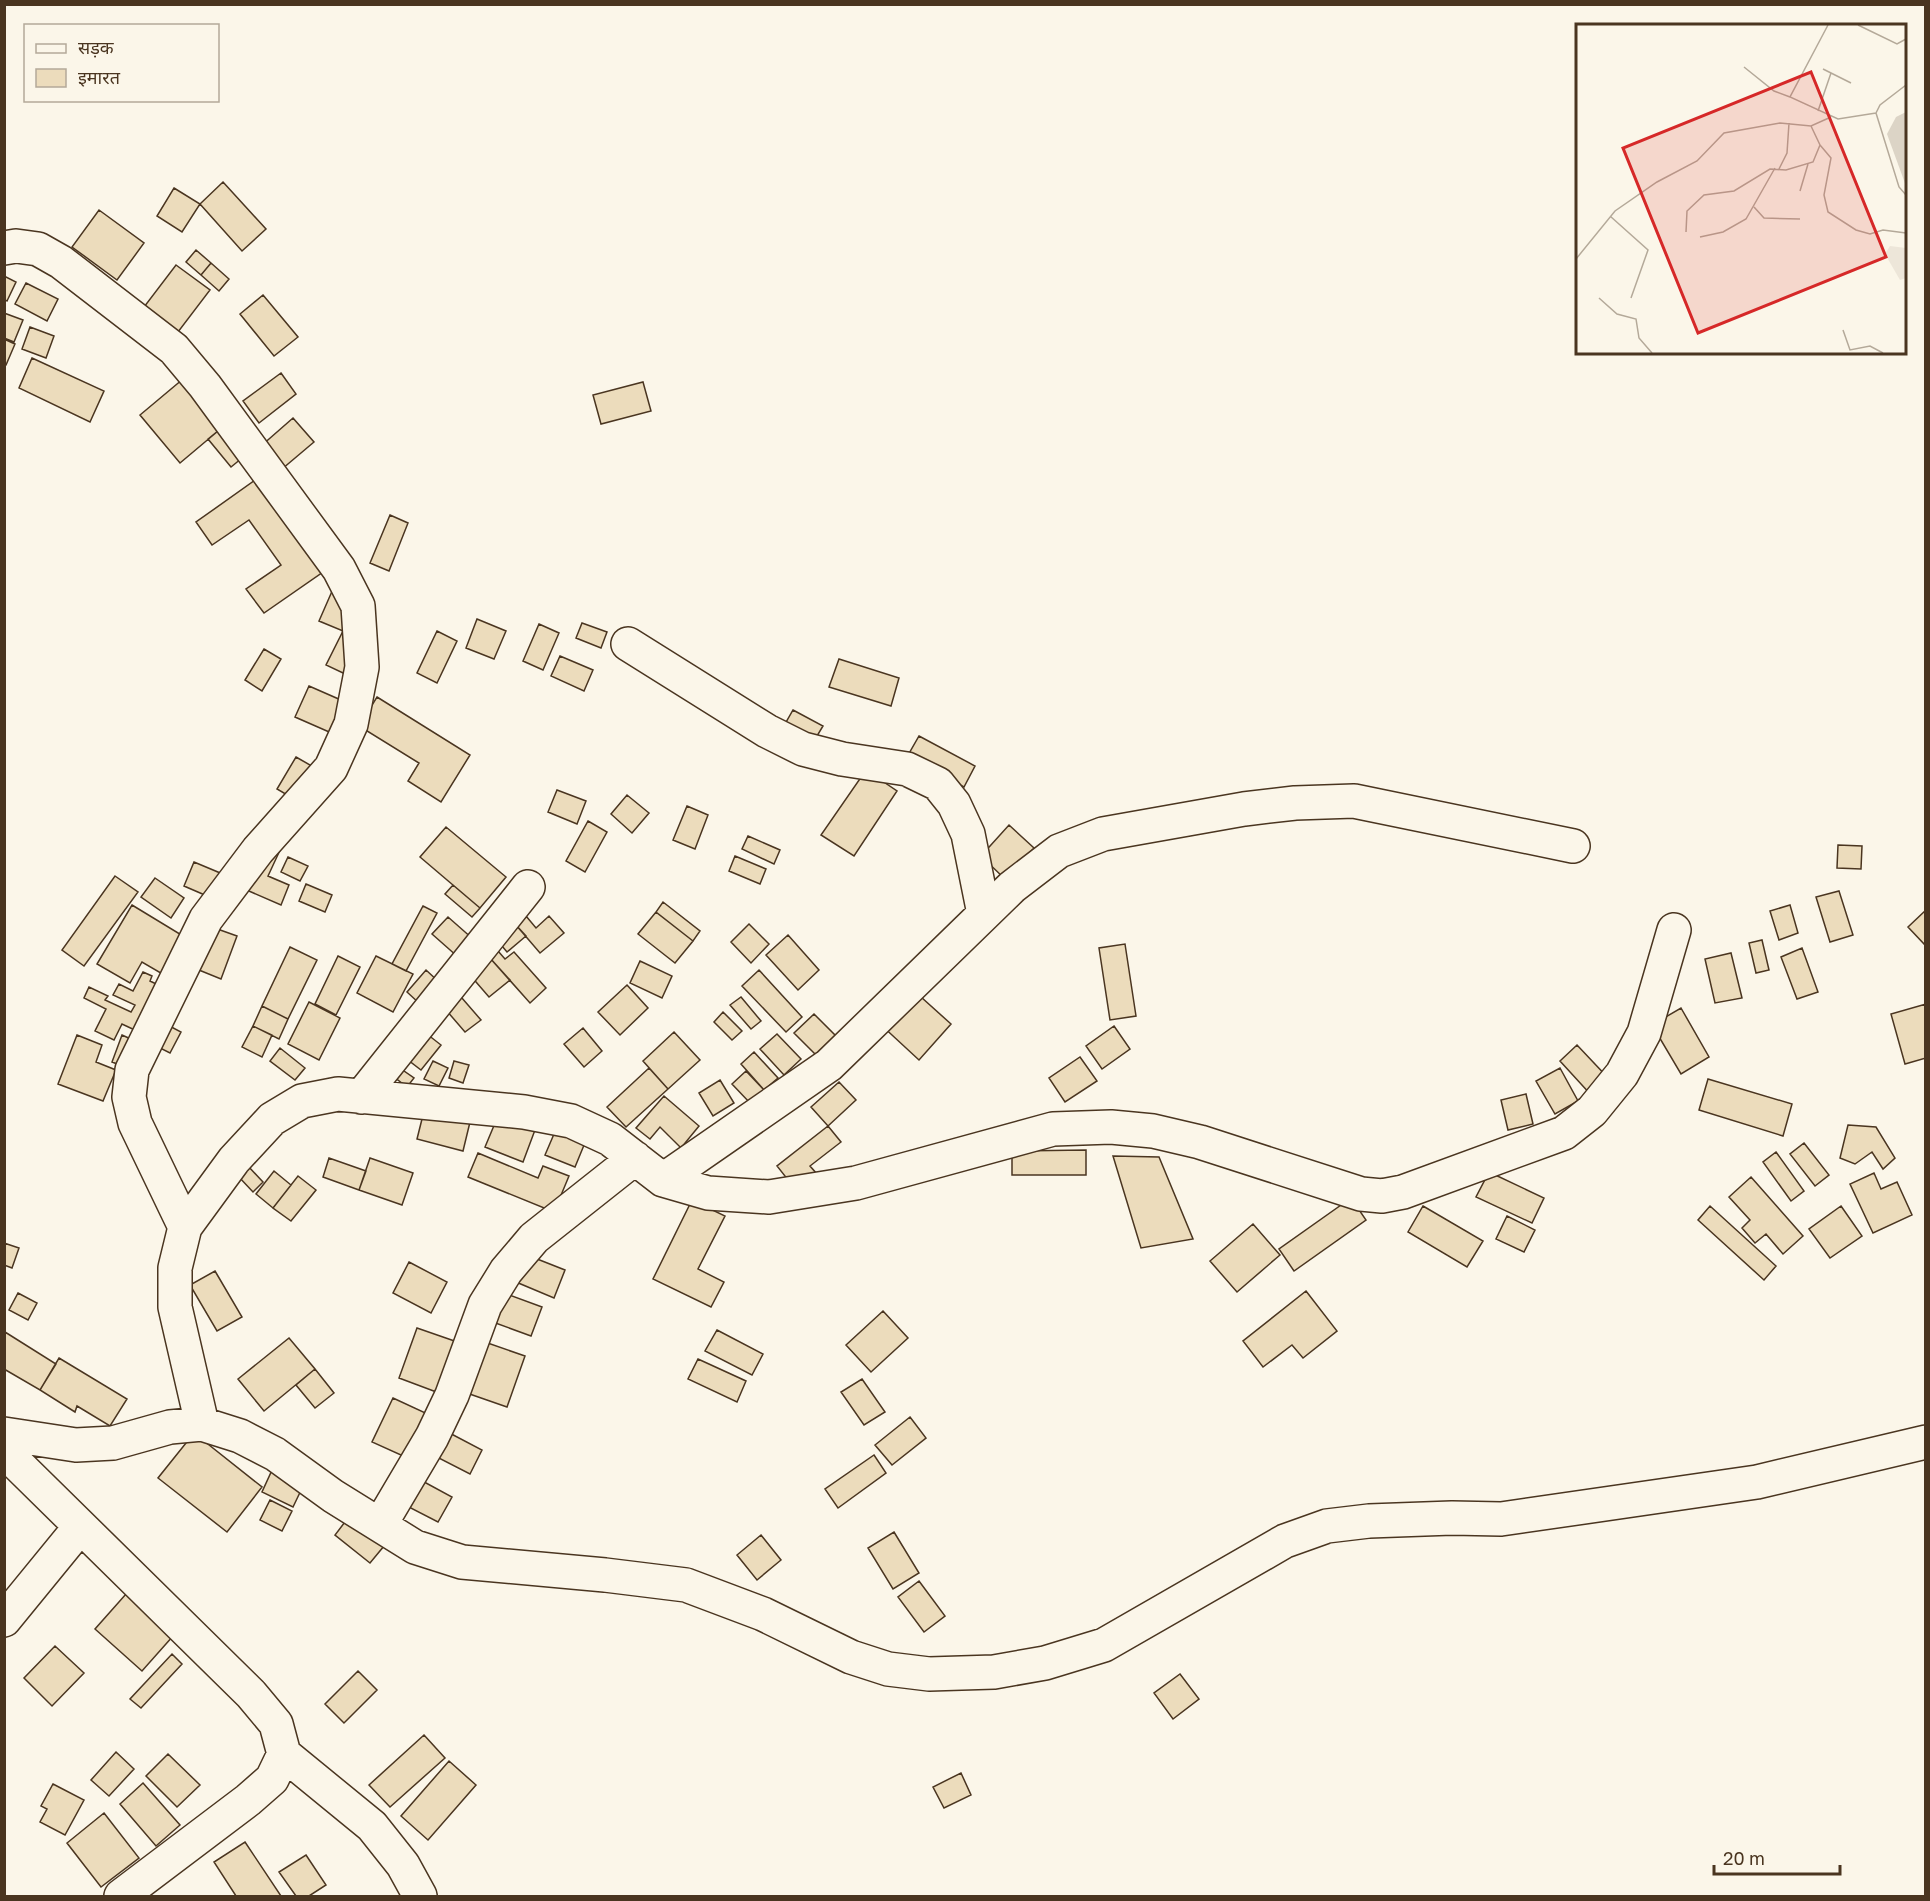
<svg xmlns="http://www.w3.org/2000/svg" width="1930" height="1901" viewBox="0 0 1930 1901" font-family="'Golos Text','Noto Sans Devanagari',sans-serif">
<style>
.building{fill:#ecdcbc;stroke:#4a3520;stroke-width:1.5}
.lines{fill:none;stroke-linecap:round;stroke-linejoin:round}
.minor-casing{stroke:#4a3520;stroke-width:36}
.minor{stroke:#fbf6e9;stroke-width:33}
.inset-road{fill:none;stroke:#b4a999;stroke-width:1.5}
.view{fill:#d62828;fill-opacity:0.15;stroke:#d62828;stroke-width:3}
.inset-edge{fill:none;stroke:#4a3520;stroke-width:3}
</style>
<rect width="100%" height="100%" fill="#fbf6e9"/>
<path class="building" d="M 223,182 L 266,229 L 242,251 L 200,204 Z
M 174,188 L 200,204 L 182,232 L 157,216 Z
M 99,210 L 144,243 L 117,280 L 72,247 Z
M 196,250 L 211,263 L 201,275 L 186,262 Z
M 211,263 L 229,279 L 219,291 L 201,275 Z
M 176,265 L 210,290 L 178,332 L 144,307 Z
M 4,276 L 16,282 L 7,301 L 4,299 Z
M 26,283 L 58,299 L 47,321 L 15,304 Z
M 263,295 L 298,337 L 274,356 L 240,314 Z
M 4,313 L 23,320 L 14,342 L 4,338 Z
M 30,327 L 54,336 L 46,358 L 22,349 Z
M 4,339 L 15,344 L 6,365 L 4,365 Z
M 32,358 L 104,391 L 90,422 L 19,388 Z
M 281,373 L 296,394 L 259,423 L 243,401 Z
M 183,379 L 224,426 L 180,463 L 140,415 Z
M 643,382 L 651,411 L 601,424 L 593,395 Z
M 293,418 L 314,442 L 282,469 L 261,446 Z
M 224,426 L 247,454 L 231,467 L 208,439 Z
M 258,478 L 323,572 L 264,613 L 246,589 L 281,565 L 249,520 L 212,545 L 196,522 Z
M 390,515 L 408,523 L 389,571 L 370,563 Z
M 333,589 L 350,599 L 343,631 L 319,621 Z
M 477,619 L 506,631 L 494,659 L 466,648 Z
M 582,623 L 607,632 L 601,648 L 576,638 Z
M 539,624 L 559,633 L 543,670 L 523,661 Z
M 343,631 L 360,640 L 343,673 L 326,665 Z
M 437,631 L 457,641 L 437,683 L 417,673 Z
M 264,649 L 281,659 L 262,691 L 245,680 Z
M 560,656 L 593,670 L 584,691 L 551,676 Z
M 839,659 L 899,678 L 891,706 L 829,687 Z
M 309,686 L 350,704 L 336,735 L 295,717 Z
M 377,697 L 470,755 L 441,802 L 408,781 L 419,763 L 359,726 Z
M 793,710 L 823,726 L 814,741 L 785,724 Z
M 919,736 L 975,766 L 964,787 L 907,757 Z
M 296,757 L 317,769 L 299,802 L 277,789 Z
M 866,770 L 897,791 L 854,856 L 821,835 Z
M 557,790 L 586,801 L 577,824 L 548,812 Z
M 627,795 L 649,813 L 632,833 L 611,814 Z
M 687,806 L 708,815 L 695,849 L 673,840 Z
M 588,821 L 607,832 L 585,872 L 566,861 Z
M 1009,825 L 1034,848 L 1005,879 L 981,856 Z
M 446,827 L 506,877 L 480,908 L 420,857 Z
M 748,836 L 780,850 L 774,864 L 742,849 Z
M 1838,845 L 1862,846 L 1861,869 L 1837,868 Z
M 281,848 L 268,876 L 289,885 L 281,905 L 242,888 Z
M 735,856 L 766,869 L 760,884 L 729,871 Z
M 288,857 L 308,866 L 300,881 L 281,872 Z
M 194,862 L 225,875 L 214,899 L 184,886 Z
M 115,876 L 138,892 L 84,966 L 62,950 Z
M 155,878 L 184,898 L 171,918 L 141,897 Z
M 306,884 L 332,895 L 325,912 L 299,901 Z
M 453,885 L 480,908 L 472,917 L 445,894 Z
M 1839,891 L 1853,935 L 1830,942 L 1816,897 Z
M 663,902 L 700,931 L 693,941 L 656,912 Z
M 132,905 L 193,942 L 171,979 L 142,962 L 130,983 L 97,964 Z
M 1790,905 L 1798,933 L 1779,940 L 1770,911 Z
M 423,906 L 437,913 L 406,971 L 392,964 Z
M 1926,910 L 1926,946 L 1908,927 Z
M 656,912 L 693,941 L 675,963 L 638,934 Z
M 526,916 L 536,928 L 549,916 L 564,933 L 540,953 L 516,925 Z
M 448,917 L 473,939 L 458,957 L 432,934 Z
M 749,924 L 769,944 L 751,963 L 731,942 Z
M 516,925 L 526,936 L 507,952 L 497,940 Z
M 209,926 L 237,936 L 221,979 L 194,968 Z
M 788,935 L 819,970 L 798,990 L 766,955 Z
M 1762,940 L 1769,970 L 1756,973 L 1749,943 Z
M 1125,944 L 1136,1016 L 1110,1020 L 1099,948 Z
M 290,947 L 317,960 L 288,1019 L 262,1006 Z
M 1802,948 L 1818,992 L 1797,999 L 1781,957 Z
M 498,951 L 505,959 L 514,952 L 546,988 L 530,1003 L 490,958 Z
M 1731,953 L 1742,998 L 1715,1003 L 1705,959 Z
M 338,956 L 360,967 L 336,1015 L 315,1004 Z
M 376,956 L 413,974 L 393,1012 L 357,993 Z
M 490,958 L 510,980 L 489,997 L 470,975 Z
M 640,961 L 672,976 L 662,998 L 630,983 Z
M 426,970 L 439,982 L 420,1004 L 407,992 Z
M 759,970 L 802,1017 L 786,1032 L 742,986 Z
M 143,972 L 152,976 L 150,981 L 169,990 L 139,1032 L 122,1024 L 114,1040 L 95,1031 L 106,1009 L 84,998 L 89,987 L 108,996 L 105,1000 L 131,1012 L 135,1005 L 113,995 L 119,984 L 133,991 Z
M 627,985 L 648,1008 L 620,1035 L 598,1012 Z
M 911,988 L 951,1024 L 919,1060 L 879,1023 Z
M 455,990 L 481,1020 L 465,1032 L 440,1003 Z
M 741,997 L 761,1021 L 751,1029 L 730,1005 Z
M 309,1002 L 340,1018 L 319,1060 L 288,1044 Z
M 1926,1004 L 1926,1058 L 1905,1064 L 1891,1014 Z
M 262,1006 L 288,1019 L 279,1039 L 253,1026 Z
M 1681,1008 L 1709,1057 L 1681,1074 L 1652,1025 Z
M 723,1012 L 742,1031 L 732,1040 L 714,1022 Z
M 814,1014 L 837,1037 L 817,1056 L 794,1033 Z
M 162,1022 L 181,1032 L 170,1053 L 152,1044 Z
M 253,1026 L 272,1035 L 262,1057 L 242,1047 Z
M 1114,1026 L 1130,1049 L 1102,1069 L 1086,1046 Z
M 418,1027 L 441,1045 L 421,1070 L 399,1053 Z
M 583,1028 L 602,1051 L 584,1067 L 564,1044 Z
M 674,1032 L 700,1060 L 668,1089 L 643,1061 Z
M 777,1034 L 801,1059 L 784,1075 L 760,1049 Z
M 77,1035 L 102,1045 L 96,1062 L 116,1070 L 103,1101 L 58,1084 Z
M 122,1035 L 135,1041 L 125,1067 L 112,1062 Z
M 1577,1045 L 1610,1080 L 1592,1096 L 1560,1061 Z
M 280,1048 L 305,1068 L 295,1080 L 270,1061 Z
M 754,1052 L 778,1078 L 764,1090 L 741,1064 Z
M 1080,1057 L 1097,1081 L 1065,1102 L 1049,1078 Z
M 433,1061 L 448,1068 L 439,1086 L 424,1079 Z
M 454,1061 L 469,1065 L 463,1083 L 449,1078 Z
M 391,1062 L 414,1078 L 407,1087 L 385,1070 Z
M 649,1068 L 668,1089 L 626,1127 L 607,1107 Z
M 1560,1068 L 1578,1101 L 1555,1114 L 1536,1081 Z
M 746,1071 L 764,1090 L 750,1103 L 732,1084 Z
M 1708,1079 L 1792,1104 L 1783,1136 L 1699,1110 Z
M 720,1080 L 734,1103 L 713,1116 L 699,1093 Z
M 839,1082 L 856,1100 L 828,1126 L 811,1107 Z
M 1526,1094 L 1533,1124 L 1508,1130 L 1501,1100 Z
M 664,1096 L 699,1126 L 681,1148 L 660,1127 L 650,1139 L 636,1128 Z
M 424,1111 L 470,1122 L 463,1151 L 417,1139 Z
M 498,1116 L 535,1130 L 523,1162 L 485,1147 Z
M 560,1120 L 589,1133 L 575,1167 L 545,1155 Z
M 1848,1125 L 1876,1127 L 1895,1158 L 1883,1169 L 1872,1152 L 1855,1164 L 1840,1158 Z
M 828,1126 L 841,1142 L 810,1166 L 817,1174 L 796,1190 L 777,1166 Z
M 1804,1143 L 1829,1175 L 1815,1186 L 1790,1154 Z
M 1086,1150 L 1086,1175 L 1012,1175 L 1012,1151 Z
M 1776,1152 L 1804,1191 L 1791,1201 L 1763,1162 Z
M 478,1153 L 538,1178 L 543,1166 L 569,1176 L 554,1212 L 468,1177 Z
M 1113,1156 L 1159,1157 L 1193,1239 L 1141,1248 Z
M 329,1158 L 366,1171 L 359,1190 L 323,1177 Z
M 370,1158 L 413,1173 L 402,1205 L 359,1190 Z
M 248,1166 L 263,1182 L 253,1192 L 238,1176 Z
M 274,1171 L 291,1185 L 273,1208 L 256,1194 Z
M 1489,1172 L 1544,1198 L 1532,1223 L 1476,1197 Z
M 1874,1173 L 1881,1189 L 1897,1182 L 1912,1215 L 1873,1233 L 1850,1184 Z
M 298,1176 L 316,1190 L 291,1221 L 273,1208 Z
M 1751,1177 L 1803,1236 L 1783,1254 L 1766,1234 L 1755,1243 L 1742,1228 L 1750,1220 L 1729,1197 Z
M 1351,1198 L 1366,1220 L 1294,1271 L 1279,1249 Z
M 692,1200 L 725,1216 L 698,1269 L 724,1282 L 711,1307 L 653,1279 Z
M 1423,1206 L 1483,1241 L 1467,1267 L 1408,1232 Z
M 1710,1206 L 1776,1266 L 1764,1280 L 1698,1220 Z
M 1841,1206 L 1862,1236 L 1830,1258 L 1809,1229 Z
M 1507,1216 L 1535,1230 L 1524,1252 L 1496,1239 Z
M 1253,1224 L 1280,1255 L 1237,1292 L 1210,1261 Z
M 4,1243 L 19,1248 L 12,1268 L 4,1265 Z
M 527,1255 L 565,1270 L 554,1298 L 516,1282 Z
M 409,1262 L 447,1282 L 431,1313 L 393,1293 Z
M 215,1271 L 242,1317 L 217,1331 L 190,1285 Z
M 1306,1291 L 1337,1331 L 1303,1358 L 1292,1345 L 1263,1367 L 1243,1341 Z
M 501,1292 L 542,1307 L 531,1336 L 490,1321 Z
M 18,1293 L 37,1303 L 28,1320 L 9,1310 Z
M 883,1311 L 908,1338 L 871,1372 L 846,1345 Z
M 417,1328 L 466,1345 L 447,1396 L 399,1378 Z
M 717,1330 L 763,1354 L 752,1375 L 705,1351 Z
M 5,1332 L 56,1364 L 40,1390 L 4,1369 Z
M 289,1338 L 315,1369 L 264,1411 L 238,1379 Z
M 479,1340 L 525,1356 L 507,1407 L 461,1391 Z
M 59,1358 L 127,1399 L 110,1426 L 77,1406 L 75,1412 L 40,1390 Z
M 698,1359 L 746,1381 L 737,1402 L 688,1379 Z
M 315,1369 L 334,1393 L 315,1408 L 296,1385 Z
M 862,1379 L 885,1412 L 864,1425 L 841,1392 Z
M 393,1398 L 432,1416 L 412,1460 L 372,1442 Z
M 910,1417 L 926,1438 L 892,1465 L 875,1445 Z
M 440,1428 L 482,1450 L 470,1474 L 427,1452 Z
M 194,1433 L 262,1487 L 227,1532 L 158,1478 Z
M 874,1455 L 886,1473 L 838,1508 L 825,1489 Z
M 273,1468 L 305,1482 L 293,1507 L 262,1492 Z
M 415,1477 L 452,1497 L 438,1522 L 401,1503 Z
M 270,1500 L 292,1511 L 282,1531 L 260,1520 Z
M 348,1518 L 384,1546 L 370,1563 L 335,1535 Z
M 894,1532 L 919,1573 L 893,1589 L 868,1548 Z
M 761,1535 L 781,1560 L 757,1580 L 737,1555 Z
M 919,1581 L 945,1616 L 924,1632 L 898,1597 Z
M 134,1585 L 181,1627 L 142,1671 L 95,1629 Z
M 55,1646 L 84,1673 L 52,1706 L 24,1678 Z
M 172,1654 L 182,1664 L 141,1708 L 130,1699 Z
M 358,1671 L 377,1690 L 344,1723 L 325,1704 Z
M 1180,1674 L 1199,1699 L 1173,1719 L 1154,1693 Z
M 424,1735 L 445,1758 L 390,1807 L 369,1785 Z
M 116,1752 L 134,1769 L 109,1796 L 91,1780 Z
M 168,1754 L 200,1785 L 177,1807 L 146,1776 Z
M 449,1761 L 476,1785 L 428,1840 L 401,1816 Z
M 961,1773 L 971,1795 L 944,1808 L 933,1787 Z
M 143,1783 L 180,1825 L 156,1846 L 120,1804 Z
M 53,1784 L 84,1800 L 65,1835 L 40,1822 L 47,1809 L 41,1806 Z
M 104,1813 L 139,1858 L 101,1887 L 67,1843 Z
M 245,1842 L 281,1896 L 236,1896 L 214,1862 Z
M 306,1855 L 326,1885 L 309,1896 L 296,1896 L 279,1872 Z"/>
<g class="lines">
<defs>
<path id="minor" d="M 4,248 L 16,246 L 38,249 L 61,262 L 174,349 L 205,386 L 339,569 L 358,606 L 362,667 L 351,724 L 331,768 L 258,850 L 206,919 L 132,1070 L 129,1097 L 135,1123 L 185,1227
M 628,644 L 767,731 L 803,749 L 842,759 L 907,769 L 938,784 L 954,804 L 968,834 L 984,914
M 361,1097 L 528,887
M 663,1180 L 829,1065 L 1012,887 L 1059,851 L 1103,834 L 1244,809 L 1295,803 L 1354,801 L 1573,846
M 202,1424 L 175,1307 L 175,1268 L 185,1227 L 234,1160 L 272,1119 L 302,1101 L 338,1094 L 524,1112 L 571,1121 L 610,1139 L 663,1180 L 708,1193 L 769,1197 L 856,1183 L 1053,1129 L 1111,1127 L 1153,1131 L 1200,1142 L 1361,1194 L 1382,1196 L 1403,1192 L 1564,1133 L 1592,1111 L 1622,1074 L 1644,1033 L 1674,930
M 4,1434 L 76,1445 L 113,1443 L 170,1427 L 202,1424 L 240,1436 L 275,1454 L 333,1496 L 415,1547 L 462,1562 L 605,1575 L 686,1585 L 763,1614 L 851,1657 L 888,1669 L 929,1674 L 994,1672 L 1045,1663 L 1104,1645 L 1285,1541 L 1327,1526 L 1369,1521 L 1452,1518 L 1501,1519 L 1757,1482 L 1926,1442
M 4,1451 L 251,1694 L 276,1724 L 284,1754 L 272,1779 L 248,1800 L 121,1896
M 380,1525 L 432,1437 L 452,1395 L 485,1305 L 506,1271 L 534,1238 L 635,1158
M 4,1620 L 80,1527
M 284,1754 L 372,1826 L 403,1865 L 420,1896"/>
</defs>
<use href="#minor" class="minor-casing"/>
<use href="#minor" class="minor"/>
</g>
<g transform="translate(1576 24)">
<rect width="330" height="330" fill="#fbf6e9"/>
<path d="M 314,222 L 330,224 L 330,254 L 324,256 L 309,230 Z" fill="#ede6d9"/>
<path d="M 330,88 L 330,162 L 311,110 L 320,93 Z" fill="#dcd4c6"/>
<path class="inset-road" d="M 252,1 L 214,73 L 262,95 L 300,89M 282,1 L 321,20 L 330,15M 168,43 L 198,67 L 214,73M 247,45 L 275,59M 330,61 L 304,81 L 300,89 L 323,163 L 330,171M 242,87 L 255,49M 244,121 L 255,134 L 248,171 L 252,188 L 280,206 L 294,210 L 307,206 L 330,209M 203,145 L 211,129 L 213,99M 224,167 L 232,140M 178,183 L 188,194 L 224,195M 34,192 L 72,226 L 55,274M 110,208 L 111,187 L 128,171 L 158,167 L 194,145 L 210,146 L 237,138 L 244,121 L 235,102M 124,213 L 147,208 L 170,195 L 199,144M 0,235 L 39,187 L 81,158 L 121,137 L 148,109 L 204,99 L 235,102 L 255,93M 23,274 L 41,290 L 60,295 L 63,314 L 76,329M 267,306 L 274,326 L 294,322 L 307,329"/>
<path class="view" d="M 235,48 L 310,233 L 122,309 L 47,124 Z"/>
<rect width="330" height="330" class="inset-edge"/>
</g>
<rect width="1930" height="1901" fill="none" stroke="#4a3520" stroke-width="12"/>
<rect x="24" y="24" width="195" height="78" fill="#fbf6e9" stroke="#b4a999" stroke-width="1.5"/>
<rect x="36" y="44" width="30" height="9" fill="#fbf6e9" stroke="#b4a999" stroke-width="1.5"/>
<text x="78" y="54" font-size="18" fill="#4a3520">सड़क</text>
<rect x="36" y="69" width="30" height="18" fill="#ecdcbc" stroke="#b4a999" stroke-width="1.5"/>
<text x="78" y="84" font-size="18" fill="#4a3520">इमारत</text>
<path d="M1714 1865v9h126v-9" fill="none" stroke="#4a3520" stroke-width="3"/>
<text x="1723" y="1865" font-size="18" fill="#4a3520" stroke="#fbf6e9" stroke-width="4.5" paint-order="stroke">20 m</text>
</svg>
